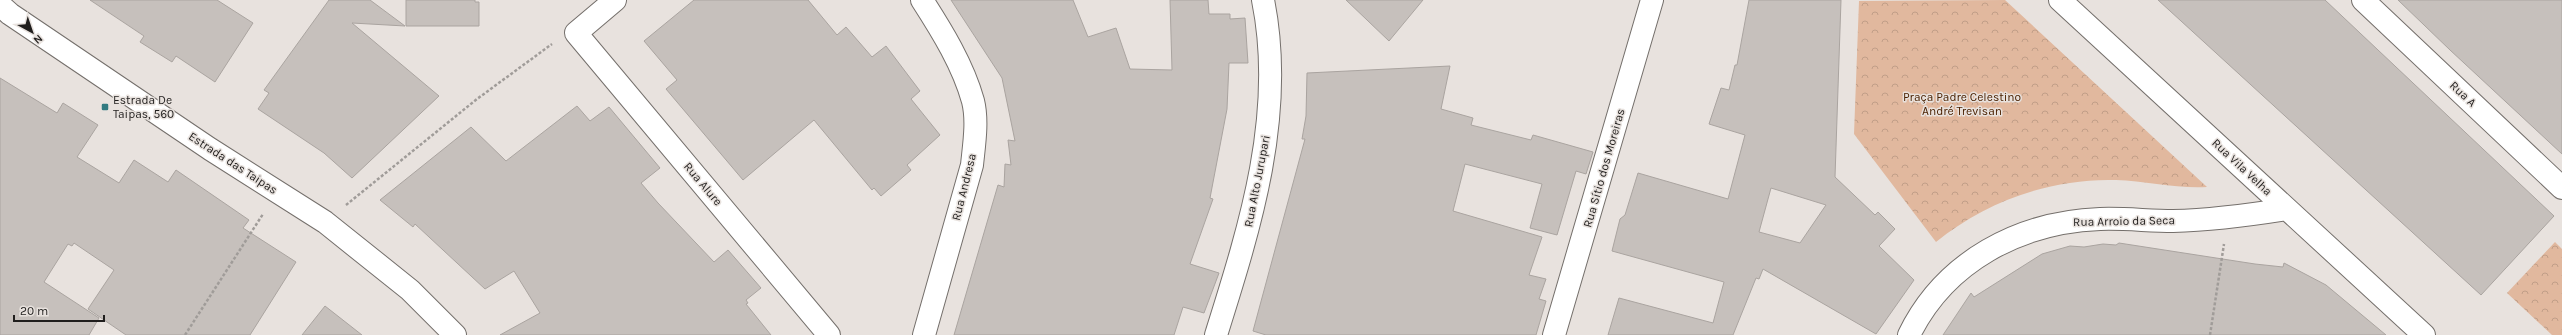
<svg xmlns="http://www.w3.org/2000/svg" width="2562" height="335" viewBox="0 0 2562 335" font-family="Karla,sans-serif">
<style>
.park{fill:url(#park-crowns)}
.building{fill:#c6c0bc;stroke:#aaa4a0;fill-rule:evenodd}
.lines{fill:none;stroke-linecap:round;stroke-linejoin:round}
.street-casing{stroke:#746f6b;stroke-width:24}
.secondary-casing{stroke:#746f6b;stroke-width:24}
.path{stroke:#a09c99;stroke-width:2.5;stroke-dasharray:3 2;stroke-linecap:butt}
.street{stroke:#fff;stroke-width:22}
.secondary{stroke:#fff;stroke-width:22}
.poi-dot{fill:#317a80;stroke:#e8e2de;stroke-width:1.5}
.labels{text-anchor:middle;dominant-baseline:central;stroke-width:3;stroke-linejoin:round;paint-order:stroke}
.street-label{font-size:12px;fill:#201e1d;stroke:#e8e2de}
.park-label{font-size:12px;fill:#4b2100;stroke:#e8e2de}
.poi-label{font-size:12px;fill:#201e1d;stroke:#e8e2de;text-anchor:start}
</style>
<defs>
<pattern id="park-crowns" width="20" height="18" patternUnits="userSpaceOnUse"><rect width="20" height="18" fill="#e1b89e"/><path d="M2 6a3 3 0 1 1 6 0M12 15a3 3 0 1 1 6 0" fill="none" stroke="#c19e88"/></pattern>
</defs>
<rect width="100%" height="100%" fill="#e8e2de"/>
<path class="park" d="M 2005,0 L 2207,187 C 2178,189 2146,181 2116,180 C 2052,178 1986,201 1936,242 L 1854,134 L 1859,1 Z
M 2555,242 L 2562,249 L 2562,335 L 2552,335 L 2507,293 Z"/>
<path class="building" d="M 90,0 L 217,0 L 253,23 L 215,82 L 176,56 L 172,62 L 140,42 L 144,36 Z
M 329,0 L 370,0 L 405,26 L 352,23 L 439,96 L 352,178 L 324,153 L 258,109 L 269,93 L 264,90 Z
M 406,0 L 475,0 L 475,2 L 479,2 L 479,26 L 406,26 Z
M 694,0 L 808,0 L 837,35 L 846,27 L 872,57 L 886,46 L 920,91 L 911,99 L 940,135 L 907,165 L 911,170 L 881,196 L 874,188 L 872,190 L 814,120 L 743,180 L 666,89 L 677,80 L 644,41 Z
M 951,0 L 1073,0 L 1088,37 L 1116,28 L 1130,69 L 1172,70 L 1170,0 L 1208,0 L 1209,14 L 1230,14 L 1230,19 L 1245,18 L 1248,63 L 1229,63 L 1227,109 L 1210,198 L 1213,199 L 1190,264 L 1219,273 L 1204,313 L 1183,307 L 1174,335 L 954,335 L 998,185 L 1004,187 L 1005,164 L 1011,165 L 1008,140 L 1015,141 L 1002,78 Z
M 1346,0 L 1423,0 L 1389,41 Z
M 1749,0 L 1841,0 L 1835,177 L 1875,215 L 1878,212 L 1895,229 L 1879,246 L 1914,280 L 1876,334 L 1763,269 L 1759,279 L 1756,278 L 1733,335 L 1608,335 L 1619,298 L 1713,323 L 1724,282 L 1612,251 L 1620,219 L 1625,215 L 1638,173 L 1728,199 L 1745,135 L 1709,124 L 1721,88 L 1729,90 L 1735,65 L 1737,65 ZM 1771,188 L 1826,205 L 1800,243 L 1759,232 Z
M 2158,0 L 2325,0 L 2554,216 L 2481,295 Z
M 2398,0 L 2562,0 L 2562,154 L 2450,50 Z
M 1450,66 L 1441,109 L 1473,118 L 1471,125 L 1531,140 L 1533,135 L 1593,152 L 1586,174 L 1576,171 L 1557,235 L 1530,228 L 1542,184 L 1465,164 L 1453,211 L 1542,237 L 1529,275 L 1546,279 L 1539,299 L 1546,301 L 1536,335 L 1266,335 L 1253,331 L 1305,139 L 1302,139 L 1306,116 L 1307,73 Z
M 0,78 L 57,113 L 63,103 L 98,125 L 77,157 L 119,183 L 134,160 L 168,182 L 176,170 L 249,220 L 243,228 L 296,262 L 250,335 L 126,335 L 88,309 L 114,270 L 74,243 L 72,246 L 68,244 L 44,282 L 99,318 L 89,335 L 0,335 Z
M 577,106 L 590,121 L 609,107 L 660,168 L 641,183 L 658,203 L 714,262 L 728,250 L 761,288 L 746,300 L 748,303 L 746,304 L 771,335 L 500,335 L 540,313 L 514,271 L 485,289 L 415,224 L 413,227 L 380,200 L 471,127 L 506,161 Z
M 2119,243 L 2255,264 L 2283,267 L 2284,263 L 2326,285 L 2386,335 L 1943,335 L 1971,293 L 1974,297 L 2042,254 L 2070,246 L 2084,247 L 2103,244 L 2116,245 Z
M 325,306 L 362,335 L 302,335 Z"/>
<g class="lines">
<defs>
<path id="street" d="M 615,0 L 576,33 L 829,335
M 922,0 C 942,31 963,65 973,101 C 978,121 974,145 972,165 L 924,335
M 2060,0 L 2424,335
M 2363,0 L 2562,188
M 1216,335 C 1250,227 1286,114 1263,0
M 1554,335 L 1652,0
M 1909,335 C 1945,261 2020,222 2100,219 C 2124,218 2149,221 2173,221 C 2212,220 2249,215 2287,209"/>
<path id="secondary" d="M 0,5 L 10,14 L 210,149 L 325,222 L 410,290 L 455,335"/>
</defs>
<use href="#street" class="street-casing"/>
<use href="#secondary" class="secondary-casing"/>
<path class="path" d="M 346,205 L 477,99 L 552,44
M 185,335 L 263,214
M 2210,335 L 2224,244"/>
<use href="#street" class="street"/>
<use href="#secondary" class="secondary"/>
</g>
<rect class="poi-dot" x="101" y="103" width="8" height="8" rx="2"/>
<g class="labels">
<g class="street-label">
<text transform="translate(2463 94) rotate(43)">Rua A</text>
<text transform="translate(233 163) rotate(33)">Estrada das Taipas</text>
<text transform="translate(2242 167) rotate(43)">Rua Vila Velha</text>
<text transform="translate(1604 168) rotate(-74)">Rua Sítio dos Moreiras</text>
<text transform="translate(1257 181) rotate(-79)">Rua Alto Jurupari</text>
<text transform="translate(703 184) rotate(50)">Rua Alure</text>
<text transform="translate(964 187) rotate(-76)">Rua Andresa</text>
<text transform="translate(2124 221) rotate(-1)">Rua Arroio da Seca</text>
</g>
<g class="park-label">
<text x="1962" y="97">Praça Padre Celestino<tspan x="1962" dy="14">André Trevisan</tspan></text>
</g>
<g class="poi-label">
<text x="113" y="100">Estrada De<tspan x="113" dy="14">Taipas, 560</tspan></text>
</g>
</g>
<g transform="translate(32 32) rotate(140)" stroke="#e8e2de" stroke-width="3" paint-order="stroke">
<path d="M0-3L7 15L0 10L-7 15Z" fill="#201e1d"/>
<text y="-6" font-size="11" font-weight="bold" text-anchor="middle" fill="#201e1d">N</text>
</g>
<path d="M14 315v6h90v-6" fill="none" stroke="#201e1d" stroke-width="2"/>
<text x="20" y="315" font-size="12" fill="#201e1d" stroke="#e8e2de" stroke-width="3" paint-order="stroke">20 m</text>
</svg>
